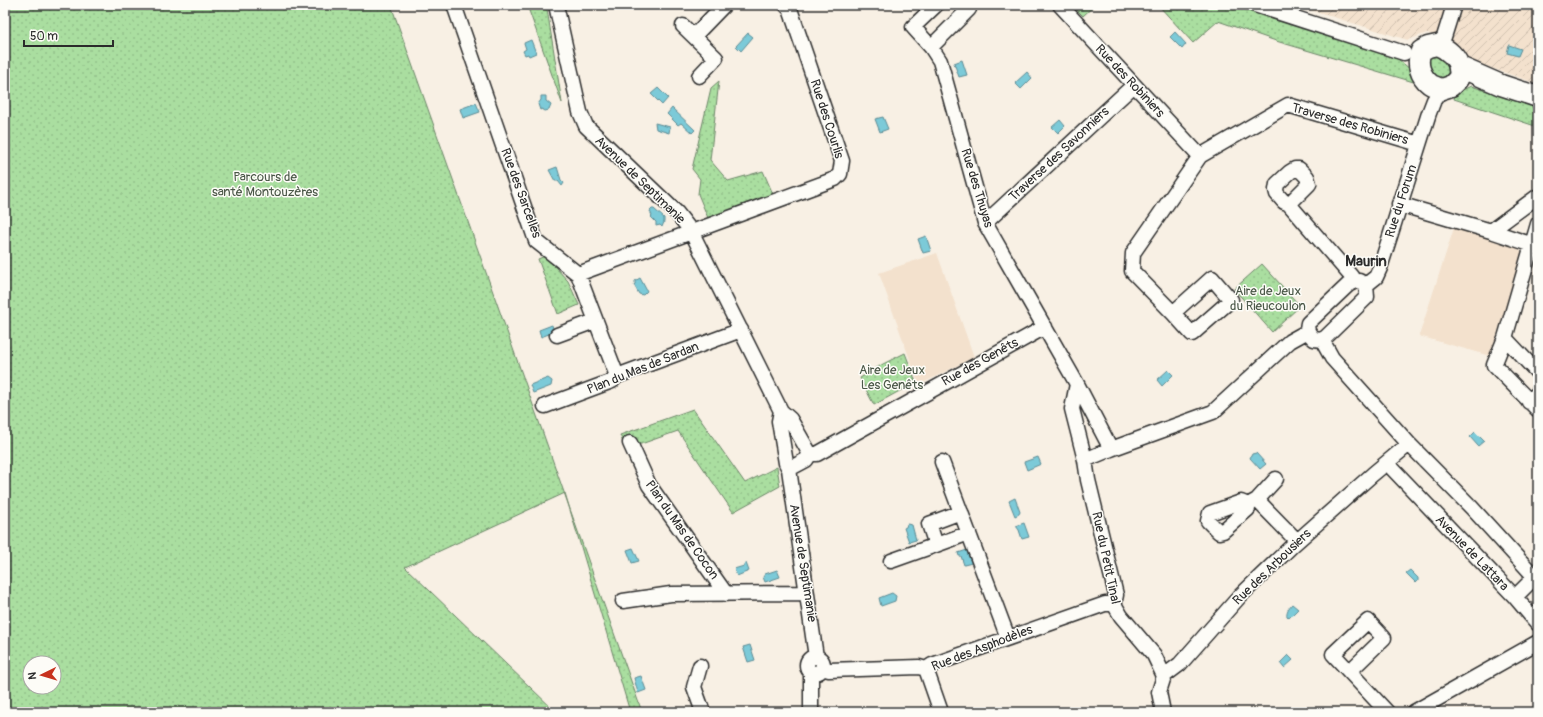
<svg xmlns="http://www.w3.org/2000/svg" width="1543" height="717" viewBox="0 0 1543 717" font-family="Pangolin,sans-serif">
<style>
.built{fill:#f3e1cd}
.industrial{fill:url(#industrial-furrows)}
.green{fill:url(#green-dots);stroke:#6a8466;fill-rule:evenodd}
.water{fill:#7bcad8;stroke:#5b8a93}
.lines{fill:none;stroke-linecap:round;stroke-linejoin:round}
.street-casing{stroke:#2b2b2b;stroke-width:17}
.secondary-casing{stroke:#2b2b2b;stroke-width:23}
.street{stroke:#fdfcf7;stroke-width:14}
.secondary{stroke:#fdfcf7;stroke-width:20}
.labels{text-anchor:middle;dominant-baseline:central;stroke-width:3;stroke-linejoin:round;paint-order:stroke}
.street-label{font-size:13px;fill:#2b2b2b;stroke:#fdfcf7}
.park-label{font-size:13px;fill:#4b5848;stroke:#fdfcf7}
.quarter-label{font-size:15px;font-weight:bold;fill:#2b2b2b;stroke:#fdfcf7}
</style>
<defs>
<pattern id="industrial-furrows" width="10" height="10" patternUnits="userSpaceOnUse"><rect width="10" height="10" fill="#f3e1cd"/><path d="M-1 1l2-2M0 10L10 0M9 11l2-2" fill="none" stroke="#d0c1b0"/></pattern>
<pattern id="green-dots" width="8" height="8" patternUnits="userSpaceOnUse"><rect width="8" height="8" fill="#aadea0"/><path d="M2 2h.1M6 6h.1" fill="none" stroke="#92bf8a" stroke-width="1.8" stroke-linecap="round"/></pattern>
</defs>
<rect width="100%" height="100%" fill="#f8f0e4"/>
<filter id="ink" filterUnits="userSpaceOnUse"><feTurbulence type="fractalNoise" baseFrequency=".025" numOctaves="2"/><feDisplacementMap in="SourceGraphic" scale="8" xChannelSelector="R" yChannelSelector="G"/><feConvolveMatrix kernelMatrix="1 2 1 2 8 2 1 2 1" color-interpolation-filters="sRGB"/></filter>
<g filter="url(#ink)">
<path class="built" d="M 1454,228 L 1517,247 L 1521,251 L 1522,256 L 1490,356 L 1419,336 Z
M 937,253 L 974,357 L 919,385 L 879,273 Z
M 1538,588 L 1538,610 L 1533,593 Z"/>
<path class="industrial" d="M 1294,5 L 1538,5 L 1538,84 L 1471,61 L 1453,42 L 1427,33 L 1408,40 Z"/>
<path class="green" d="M 5,5 L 391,5 L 642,712 L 630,712 L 565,493 L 405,567 L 556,712 L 5,712 ZM 30,663 L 54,663 L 54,687 L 30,687 Z
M 527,5 L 546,5 L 547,9 L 562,103 Z
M 1072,5 L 1095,5 L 1083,16 Z
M 1158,5 L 1230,5 L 1398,59 L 1411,70 L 1417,83 L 1276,41 L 1218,21 L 1193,43 Z
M 1437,54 C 1445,60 1451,68 1447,78 L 1444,79 L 1436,77 L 1428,65 L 1428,58 L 1432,55 Z
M 719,81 L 710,160 L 728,181 L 763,171 L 773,194 L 708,218 L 698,194 L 700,179 L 692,169 L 711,88 Z
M 1471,86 L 1538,107 L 1538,127 L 1454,99 L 1456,93 Z
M 545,256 L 568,281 L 579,305 L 558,314 L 538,259 Z
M 1262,264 L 1300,306 L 1272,332 L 1234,289 Z
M 905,353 L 916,382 L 874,405 L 860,378 L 883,364 Z
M 693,409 L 745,483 L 777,467 L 780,486 L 733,512 L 678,431 L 641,444 L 624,445 L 620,435 Z"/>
<path class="water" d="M 1175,32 L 1186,44 L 1182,49 L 1170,37 Z
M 748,33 L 753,37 L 741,51 L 736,46 Z
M 531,40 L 536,53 L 529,56 L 528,54 L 525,55 L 523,51 L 526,49 L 524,43 Z
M 1509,45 L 1521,49 L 1518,56 L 1507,53 Z
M 962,60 L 967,75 L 959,77 L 954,63 Z
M 1027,72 L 1032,78 L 1021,89 L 1015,83 Z
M 658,88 L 668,98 L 662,105 L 651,94 Z
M 541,96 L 546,96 L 546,101 L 551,105 L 549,110 L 545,111 L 542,109 L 540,110 L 538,104 L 541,100 Z
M 476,103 L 480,112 L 463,118 L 460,109 Z
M 672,108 L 695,130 L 692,133 L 681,123 L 678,125 L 667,114 Z
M 883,117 L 888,129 L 880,132 L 875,119 Z
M 1060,120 L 1065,126 L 1058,133 L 1052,127 Z
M 655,123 L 670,127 L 669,133 L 656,129 Z
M 557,167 L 561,180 L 564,183 L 562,186 L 558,181 L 555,181 L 549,170 Z
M 652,209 L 654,209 L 664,218 L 664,222 L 662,227 L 660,225 L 656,226 L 656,222 L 651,217 L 652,216 L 650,211 Z
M 926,236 L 931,251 L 923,253 L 918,239 Z
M 640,278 L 647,291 L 643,295 L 639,294 L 634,285 L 635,284 L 635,281 Z
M 552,325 L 554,332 L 541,337 L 539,330 Z
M 1168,370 L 1173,375 L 1162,386 L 1157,380 Z
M 548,378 L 552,381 L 551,386 L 533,393 L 530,385 Z
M 1475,432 L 1484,441 L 1478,446 L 1470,437 Z
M 1256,453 L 1266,464 L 1260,469 L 1250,458 L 1252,454 Z
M 1038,457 L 1041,464 L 1027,470 L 1024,462 Z
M 1015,498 L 1020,512 L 1019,514 L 1015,516 L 1009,501 Z
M 1024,523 L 1029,537 L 1022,539 L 1019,530 L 1016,526 Z
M 907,524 L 912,525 L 916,540 L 909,542 L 904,528 L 906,527 Z
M 633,548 L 639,561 L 632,563 L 627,550 Z
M 967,550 L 972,563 L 964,565 L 961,556 L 959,556 L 958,553 Z
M 746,563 L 749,571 L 737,576 L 734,569 L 744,566 L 744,564 Z
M 777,570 L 780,577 L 765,582 L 763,577 L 765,574 Z
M 1410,570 L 1418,578 L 1418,581 L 1416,583 L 1406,573 Z
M 892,593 L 896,596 L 895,601 L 881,606 L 879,598 Z
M 1292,604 L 1298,609 L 1289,618 L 1287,616 C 1286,612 1289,607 1292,604 Z
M 750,645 L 755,660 L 748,662 L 743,647 Z
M 1288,655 L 1293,660 L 1284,668 L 1280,663 Z
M 641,676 L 646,690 L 638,693 L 634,678 Z"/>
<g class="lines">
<defs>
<path id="street" d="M 454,5 L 536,241 L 578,274 L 835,179 L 840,174 L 842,161 L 790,9 L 786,5
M 556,5 L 580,112 L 586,126 L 677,213 L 691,231 L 781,411 L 790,419 L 810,454
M 936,5 L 913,27 L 931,47 L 940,61 L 985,223 L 1077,384
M 1060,5 L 1200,156
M 1255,5 L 1404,53
M 683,26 L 716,58 L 699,76
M 694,36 L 724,5
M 1437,45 L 1444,37 L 1454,5
M 931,47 L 969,9 L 966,5
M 1288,203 L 1292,201 L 1309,184 L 1307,177 L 1299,169 L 1295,169 L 1290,172 L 1277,184 L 1276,190 L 1277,194 L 1284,202 L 1288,203 L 1351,276 L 1354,282
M 1399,204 L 1491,231 L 1538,196
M 985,223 L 1134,85
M 1538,224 L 1505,338 L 1494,365 L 1538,410
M 1491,231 L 1533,245
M 578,274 L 617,376
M 1212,278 L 1231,300 L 1192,334 L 1173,313 Z
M 1359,281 L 1366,285 L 1367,297 L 1326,337 L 1322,340 L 1314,339 C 1309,334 1306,330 1308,323 L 1348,285 L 1354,282 Z
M 1366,285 L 1376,277 L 1380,268 L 1429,113 L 1434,100 L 1442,89
M 1173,313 L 1132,271 L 1133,253 L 1200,156 L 1288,105 L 1419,144
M 557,335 L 595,321
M 1505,338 L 1538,373
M 1322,340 L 1332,358 L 1409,444 L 1472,508 L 1535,577 L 1515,597 L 1387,463
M 1077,384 L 1111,449 L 1085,460 L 1072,409 Z
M 1529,402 L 1538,393
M 545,406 L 612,381 L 617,376 L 741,330
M 781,411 L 779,421 L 786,463 L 789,469 L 816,657
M 630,443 L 649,485 L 726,594
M 1111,449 L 1213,412 L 1290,341 L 1308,331
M 810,454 L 817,454 L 1045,327
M 1085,460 L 1088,480 L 1116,595 L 1114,604 L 1121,616 L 1154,655 L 1164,676 L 1159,692 L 1163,712
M 942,462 L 1008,638
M 789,469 L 806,460 L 810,454
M 1257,500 L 1297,541
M 1248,505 L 1248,509 L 1223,531 L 1219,532 L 1208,521 L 1210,513 L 1241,502 L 1248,505 L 1257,500 L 1276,479
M 961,512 L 929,524 L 936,545 L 969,533
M 891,561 L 936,545
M 1515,597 L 1538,624
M 623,601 L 671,594 L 807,593
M807 665a8 8 0 1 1 16 0a8 8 0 1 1-16 0Z
M 700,666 L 694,687 L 703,712
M 822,668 L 829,670 L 919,667 L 926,669 L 932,665 L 1105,604 L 1114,604
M 926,669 L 941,712
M 1350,671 L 1384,638 L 1368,621 L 1333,654 L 1387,712
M 1164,676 L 1180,664 L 1240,596 L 1294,544 L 1373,474 L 1409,444
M 811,712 L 811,672
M 1414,712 L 1538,642"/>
<path id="secondary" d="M 1437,45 C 1446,48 1459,58 1459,69 C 1460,72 1459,76 1458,79 L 1451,86 L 1442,89 C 1439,88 1433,86 1430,84 C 1420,76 1416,63 1421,51 L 1428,47 Z
M 1460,67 L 1501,85 L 1538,97"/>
</defs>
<use href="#street" class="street-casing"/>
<use href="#secondary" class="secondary-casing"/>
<use href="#street" class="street"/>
<use href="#secondary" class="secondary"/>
</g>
</g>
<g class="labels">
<g class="street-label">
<text transform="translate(1130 81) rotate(47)">Rue des Robiniers</text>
<text transform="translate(827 119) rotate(72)">Rue des Courlis</text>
<text transform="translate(1350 124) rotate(16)">Traverse des Robiniers</text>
<text transform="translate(1059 154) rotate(-43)">Traverse des Savonniers</text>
<text transform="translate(640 180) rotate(44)">Avenue de Septimanie</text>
<text transform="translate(977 188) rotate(73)">Rue des Thuyas</text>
<text transform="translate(521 193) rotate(70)">Rue des Sarcelles</text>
<text transform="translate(1401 201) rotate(-72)">Rue du Forum</text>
<text transform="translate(980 362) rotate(-29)">Rue des Genêts</text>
<text transform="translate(643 368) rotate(-22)">Plan du Mas de Sardan</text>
<text transform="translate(682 530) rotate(55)">Plan du Mas de Cocon</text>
<text transform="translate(1472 553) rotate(46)">Avenue de Lattara</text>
<text transform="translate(1106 558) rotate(78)">Rue du Petit Tinal</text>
<text transform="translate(803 563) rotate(81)">Avenue de Septimanie</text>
<text transform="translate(1272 567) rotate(-44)">Rue des Arbousiers</text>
<text transform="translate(982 648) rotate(-21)">Rue des Asphodèles</text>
</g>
<g class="park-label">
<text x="265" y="177">Parcours de<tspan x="265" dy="15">santé Montouzères</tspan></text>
<text x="1268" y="291">Aire de Jeux<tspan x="1268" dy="15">du Rieucoulon</tspan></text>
<text x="892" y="370">Aire de Jeux<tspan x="892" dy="15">Les Genêts</tspan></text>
</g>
<g class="quarter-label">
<text x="1366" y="261">Maurin</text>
</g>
</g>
<rect width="1543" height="717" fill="none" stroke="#fdfcf7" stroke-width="20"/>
<rect x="10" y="10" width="1523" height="697" fill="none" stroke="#2b2b2b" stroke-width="1.5" filter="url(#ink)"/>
<g transform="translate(42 675) rotate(265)"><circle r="19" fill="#fdfcf7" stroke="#a9a8a5"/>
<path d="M0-3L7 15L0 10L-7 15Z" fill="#c8321e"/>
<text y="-6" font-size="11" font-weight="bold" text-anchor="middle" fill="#2b2b2b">N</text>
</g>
<path d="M24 40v6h89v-6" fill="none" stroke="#2b2b2b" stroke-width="2"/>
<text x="30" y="40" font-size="12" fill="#2b2b2b" stroke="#fdfcf7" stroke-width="3" paint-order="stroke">50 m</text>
</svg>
